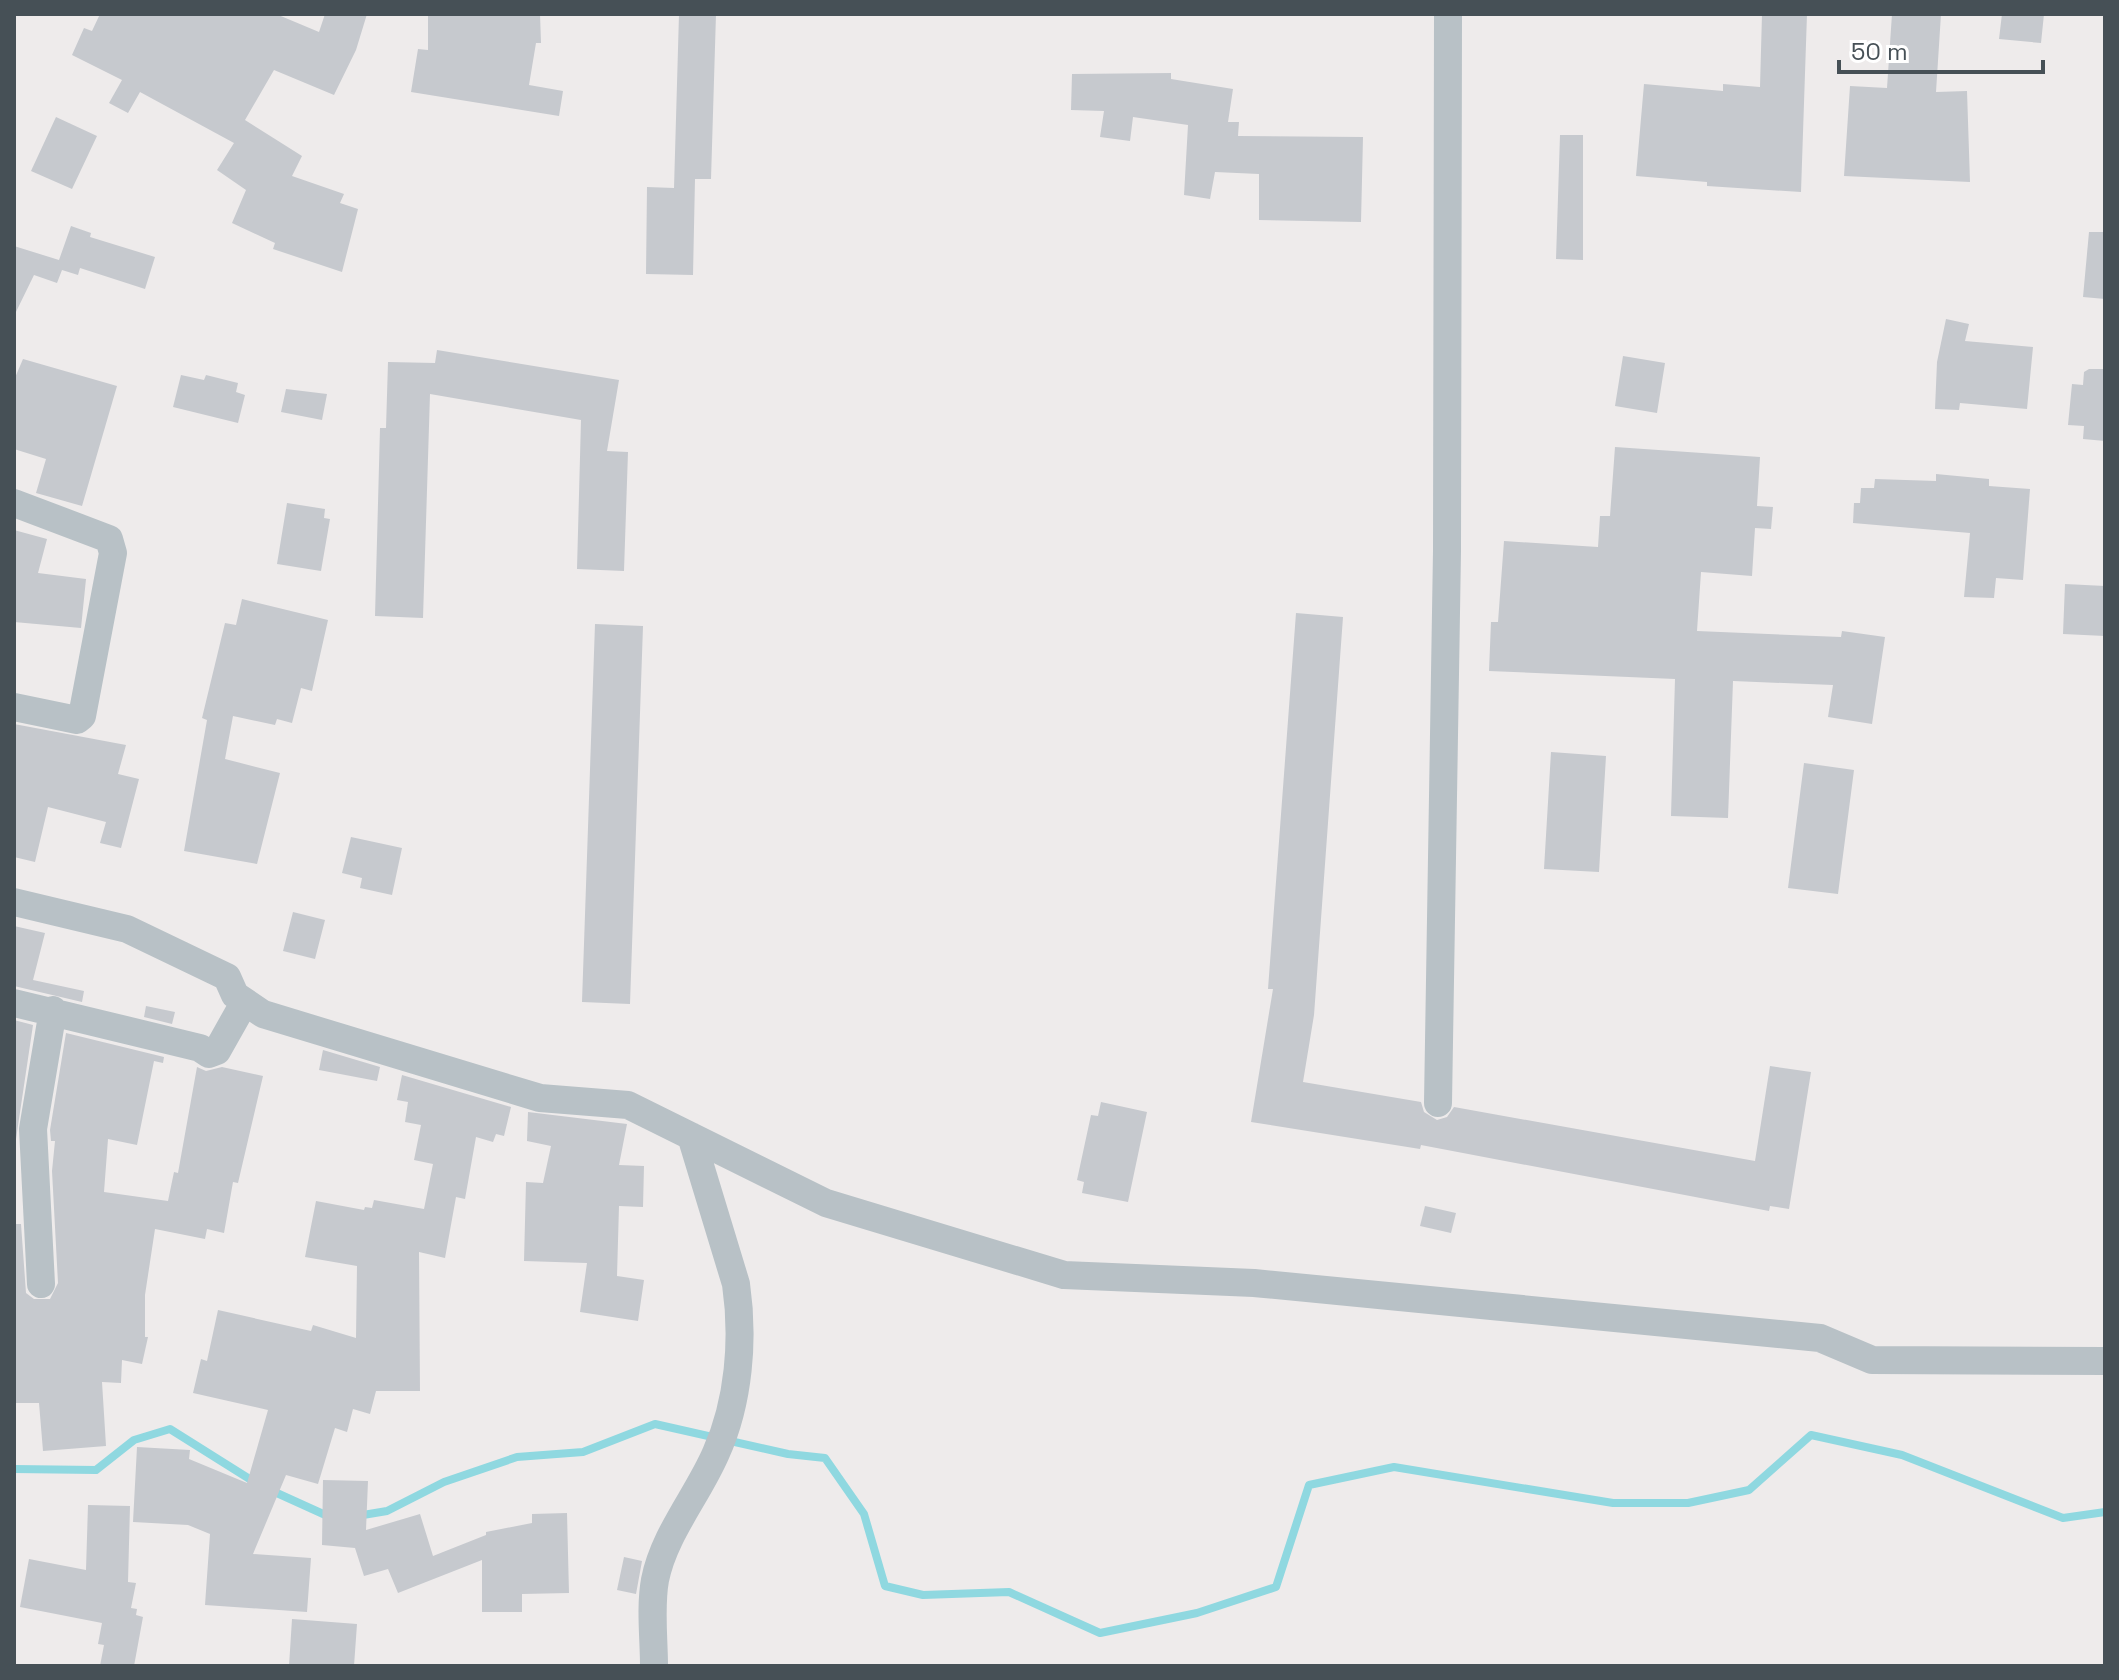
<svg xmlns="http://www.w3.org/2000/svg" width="2119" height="1680" viewBox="0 0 2119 1680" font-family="'Space Grotesk',sans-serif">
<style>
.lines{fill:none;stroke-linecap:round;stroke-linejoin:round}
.stream{stroke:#8fd8e0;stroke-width:8}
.building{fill:#c6c9ce}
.street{stroke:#b8c1c6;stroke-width:28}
</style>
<rect width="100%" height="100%" fill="#eeebeb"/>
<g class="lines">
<path class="stream" d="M 14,1469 L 96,1470 L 134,1440 L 170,1429 L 256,1483
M 268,1489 L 332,1518
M 357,1516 L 387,1511 L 444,1482 L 517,1457 L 583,1452 L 655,1424 L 788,1454 L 825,1458 L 864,1514 L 885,1586 L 923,1595 L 1009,1592 L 1100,1633 L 1197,1613 L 1276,1587 L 1309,1485 L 1394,1467 L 1613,1503 L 1688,1503 L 1749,1490 L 1811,1435 L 1902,1455 L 2063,1518 L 2105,1512"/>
</g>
<path class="building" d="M 100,14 L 276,14 L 319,32 L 325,14 L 367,14 L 356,50 L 334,95 L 274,70 L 245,120 L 302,156 L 292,176 L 344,194 L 340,203 L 358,209 L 342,272 L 273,249 L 275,243 L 232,223 L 246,190 L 217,170 L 234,143 L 140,92 L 128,113 L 109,103 L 122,80 L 72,55 L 84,28 L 92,31 Z
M 428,14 L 540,14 L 541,43 L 536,43 L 529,85 L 563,91 L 559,116 L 411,92 L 418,49 L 428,50 Z
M 679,14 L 716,14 L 711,179 L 695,179 L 693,275 L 646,274 L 647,187 L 674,188 Z
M 1762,14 L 1807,14 L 1801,192 L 1707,186 L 1707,182 L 1636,176 L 1644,84 L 1723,91 L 1723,84 L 1760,87 Z
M 1892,14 L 1941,14 L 1936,92 L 1967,91 L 1970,182 L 1844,176 L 1850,86 L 1887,88 Z
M 2002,14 L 2044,14 L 2041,43 L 1999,39 Z
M 1171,73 L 1171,79 L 1233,89 L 1228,122 L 1239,122 L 1238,136 L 1363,137 L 1361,222 L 1259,220 L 1259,174 L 1215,172 L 1210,199 L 1184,195 L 1188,125 L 1133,117 L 1130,141 L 1100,137 L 1104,111 L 1071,110 L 1072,74 Z
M 56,117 L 97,136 L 72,189 L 31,171 Z
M 1560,135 L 1583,135 L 1583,260 L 1556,259 Z
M 71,226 L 91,233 L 90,237 L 155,257 L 145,289 L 80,268 L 78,275 L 62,270 L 57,283 L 34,275 L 14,316 L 14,246 L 59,260 Z
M 2089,232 L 2105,232 L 2105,299 L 2083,297 Z
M 1946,319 L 1969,324 L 1965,341 L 2033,347 L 2027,409 L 1960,403 L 1959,410 L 1935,409 L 1937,362 Z
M 437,350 L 619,380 L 607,451 L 628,452 L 624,571 L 577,569 L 581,420 L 430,394 L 423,618 L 375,616 L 380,428 L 386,428 L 388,362 L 435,363 Z
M 1623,356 L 1665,363 L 1657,413 L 1615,406 Z
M 23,359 L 117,386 L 82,506 L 36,493 L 46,459 L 14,449 L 14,380 Z
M 2089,369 L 2105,369 L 2105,441 L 2083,439 L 2084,426 L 2068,425 L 2072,384 L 2083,385 L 2084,372 Z
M 181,375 L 204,380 L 206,375 L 238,383 L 236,392 L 245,395 L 238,423 L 173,407 Z
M 286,389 L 327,394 L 322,420 L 281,412 Z
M 1615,447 L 1760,457 L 1757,506 L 1773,507 L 1771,529 L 1755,528 L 1752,576 L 1701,572 L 1697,631 L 1841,637 L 1842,631 L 1885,637 L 1872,724 L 1828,717 L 1833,685 L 1733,681 L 1728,818 L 1671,816 L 1675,679 L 1489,671 L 1491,622 L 1498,622 L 1504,541 L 1598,547 L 1600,516 L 1610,516 Z
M 1936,474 L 1989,479 L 1989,486 L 2030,489 L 2023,580 L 1996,578 L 1994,598 L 1964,597 L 1970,533 L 1853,523 L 1854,503 L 1860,503 L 1861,488 L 1874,488 L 1875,479 L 1936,481 Z
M 287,503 L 325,509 L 324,518 L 330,519 L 321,571 L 277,564 Z
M 14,530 L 47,539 L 38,573 L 86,579 L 81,628 L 14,622 Z
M 2065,584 L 2105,586 L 2105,636 L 2063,634 Z
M 242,599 L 328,620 L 312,691 L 301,688 L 292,723 L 277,719 L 275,725 L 233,716 L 225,759 L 280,773 L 257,864 L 184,851 L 207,720 L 202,718 L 225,623 L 236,625 Z
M 1296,613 L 1343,617 L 1314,1015 L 1303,1082 L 1421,1102 L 1424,1112 L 1437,1120 L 1447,1117 L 1454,1107 L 1755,1161 L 1770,1066 L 1811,1072 L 1789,1209 L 1770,1206 L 1769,1211 L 1421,1145 L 1420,1149 L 1251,1122 L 1273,989 L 1268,989 Z
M 595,624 L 643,626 L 630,1004 L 582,1002 Z
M 14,724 L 126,745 L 118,774 L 139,779 L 121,848 L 100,843 L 106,822 L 48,807 L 35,862 L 14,857 Z
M 1551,752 L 1606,756 L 1599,872 L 1544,869 Z
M 1804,763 L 1854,770 L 1838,894 L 1788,888 Z
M 351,837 L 402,848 L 392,895 L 360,888 L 362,878 L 342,873 Z
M 293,912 L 325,920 L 315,959 L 283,951 Z
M 14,926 L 45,933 L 33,980 L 84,991 L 82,1002 L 14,986 Z
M 146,1006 L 175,1012 L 172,1024 L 144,1017 Z
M 14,1020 L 33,1025 L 16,1139 L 14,1139 Z
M 66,1033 L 164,1057 L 163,1063 L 154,1061 L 137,1145 L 108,1139 L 104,1192 L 168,1201 L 174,1172 L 178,1173 L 197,1067 L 206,1071 L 222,1067 L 263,1076 L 238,1183 L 233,1182 L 224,1233 L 207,1229 L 205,1239 L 155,1229 L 145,1295 L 145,1337 L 148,1337 L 142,1364 L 122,1360 L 121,1383 L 102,1382 L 106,1446 L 43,1451 L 39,1403 L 14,1403 L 14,1224 L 21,1224 L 26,1293 L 34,1299 L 50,1299 L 58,1283 L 52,1171 L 55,1141 L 51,1141 L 50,1130 Z
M 323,1050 L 380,1067 L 377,1081 L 319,1070 Z
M 402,1075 L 511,1107 L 504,1136 L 496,1134 L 493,1142 L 476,1137 L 465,1199 L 456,1197 L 445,1258 L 419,1252 L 420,1391 L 376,1391 L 370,1414 L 353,1409 L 347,1432 L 335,1428 L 318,1484 L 286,1475 L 253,1554 L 311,1558 L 307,1612 L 205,1605 L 210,1534 L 188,1525 L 133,1522 L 137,1447 L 190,1450 L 189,1459 L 247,1483 L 268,1410 L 193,1393 L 201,1359 L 207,1361 L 218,1310 L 311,1331 L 313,1325 L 356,1338 L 357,1266 L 305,1257 L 316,1201 L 364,1210 L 365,1207 L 372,1208 L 374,1200 L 424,1209 L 433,1164 L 414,1160 L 421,1125 L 405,1122 L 408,1102 L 397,1100 Z
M 1101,1102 L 1147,1112 L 1128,1202 L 1082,1193 L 1084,1182 L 1077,1180 L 1091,1115 L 1098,1116 Z
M 528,1112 L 627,1124 L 619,1165 L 644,1166 L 643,1207 L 619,1206 L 617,1276 L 644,1280 L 638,1321 L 580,1312 L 587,1263 L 524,1261 L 526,1182 L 543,1183 L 551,1146 L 527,1141 Z
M 1425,1206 L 1456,1213 L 1451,1233 L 1420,1226 Z
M 323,1480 L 368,1481 L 366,1530 L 420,1514 L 433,1556 L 486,1535 L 486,1532 L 532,1523 L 532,1514 L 567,1513 L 569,1593 L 522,1594 L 522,1612 L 482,1612 L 482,1560 L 398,1593 L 388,1569 L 364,1576 L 355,1548 L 322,1545 Z
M 88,1505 L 130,1506 L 128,1582 L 136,1583 L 131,1608 L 137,1609 L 136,1615 L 143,1617 L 134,1666 L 100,1666 L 104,1645 L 98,1644 L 102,1623 L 20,1607 L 29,1559 L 86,1570 Z
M 624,1557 L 642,1561 L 636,1594 L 617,1590 Z
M 292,1619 L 357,1624 L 354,1666 L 289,1666 Z"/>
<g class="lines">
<path class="street" d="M 14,503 L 109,539 L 113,553 L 82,716 L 77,720 L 14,707
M 14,902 L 127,929 L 227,977 L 235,995 L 263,1014 L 540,1098 L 628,1105 L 826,1203 L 1064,1275 L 1254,1283 L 1820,1338 L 1872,1360 L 2105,1361
M 14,1003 L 200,1048 L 209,1054 L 217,1051 L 244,1003
M 1438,1103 L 1447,551 L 1448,14
M 41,1284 L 33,1129 L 53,1010
M 654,1666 C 654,1639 650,1607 655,1580 C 664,1534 698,1495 716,1453 C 739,1402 744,1339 736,1284 L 691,1136"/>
</g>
<rect width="2119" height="1680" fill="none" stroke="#465056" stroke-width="32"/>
<path d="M1839 60v12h204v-12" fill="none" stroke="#465056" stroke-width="4"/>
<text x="1851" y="60" font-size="24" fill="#465056" stroke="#ffffff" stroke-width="6" paint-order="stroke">50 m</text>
</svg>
